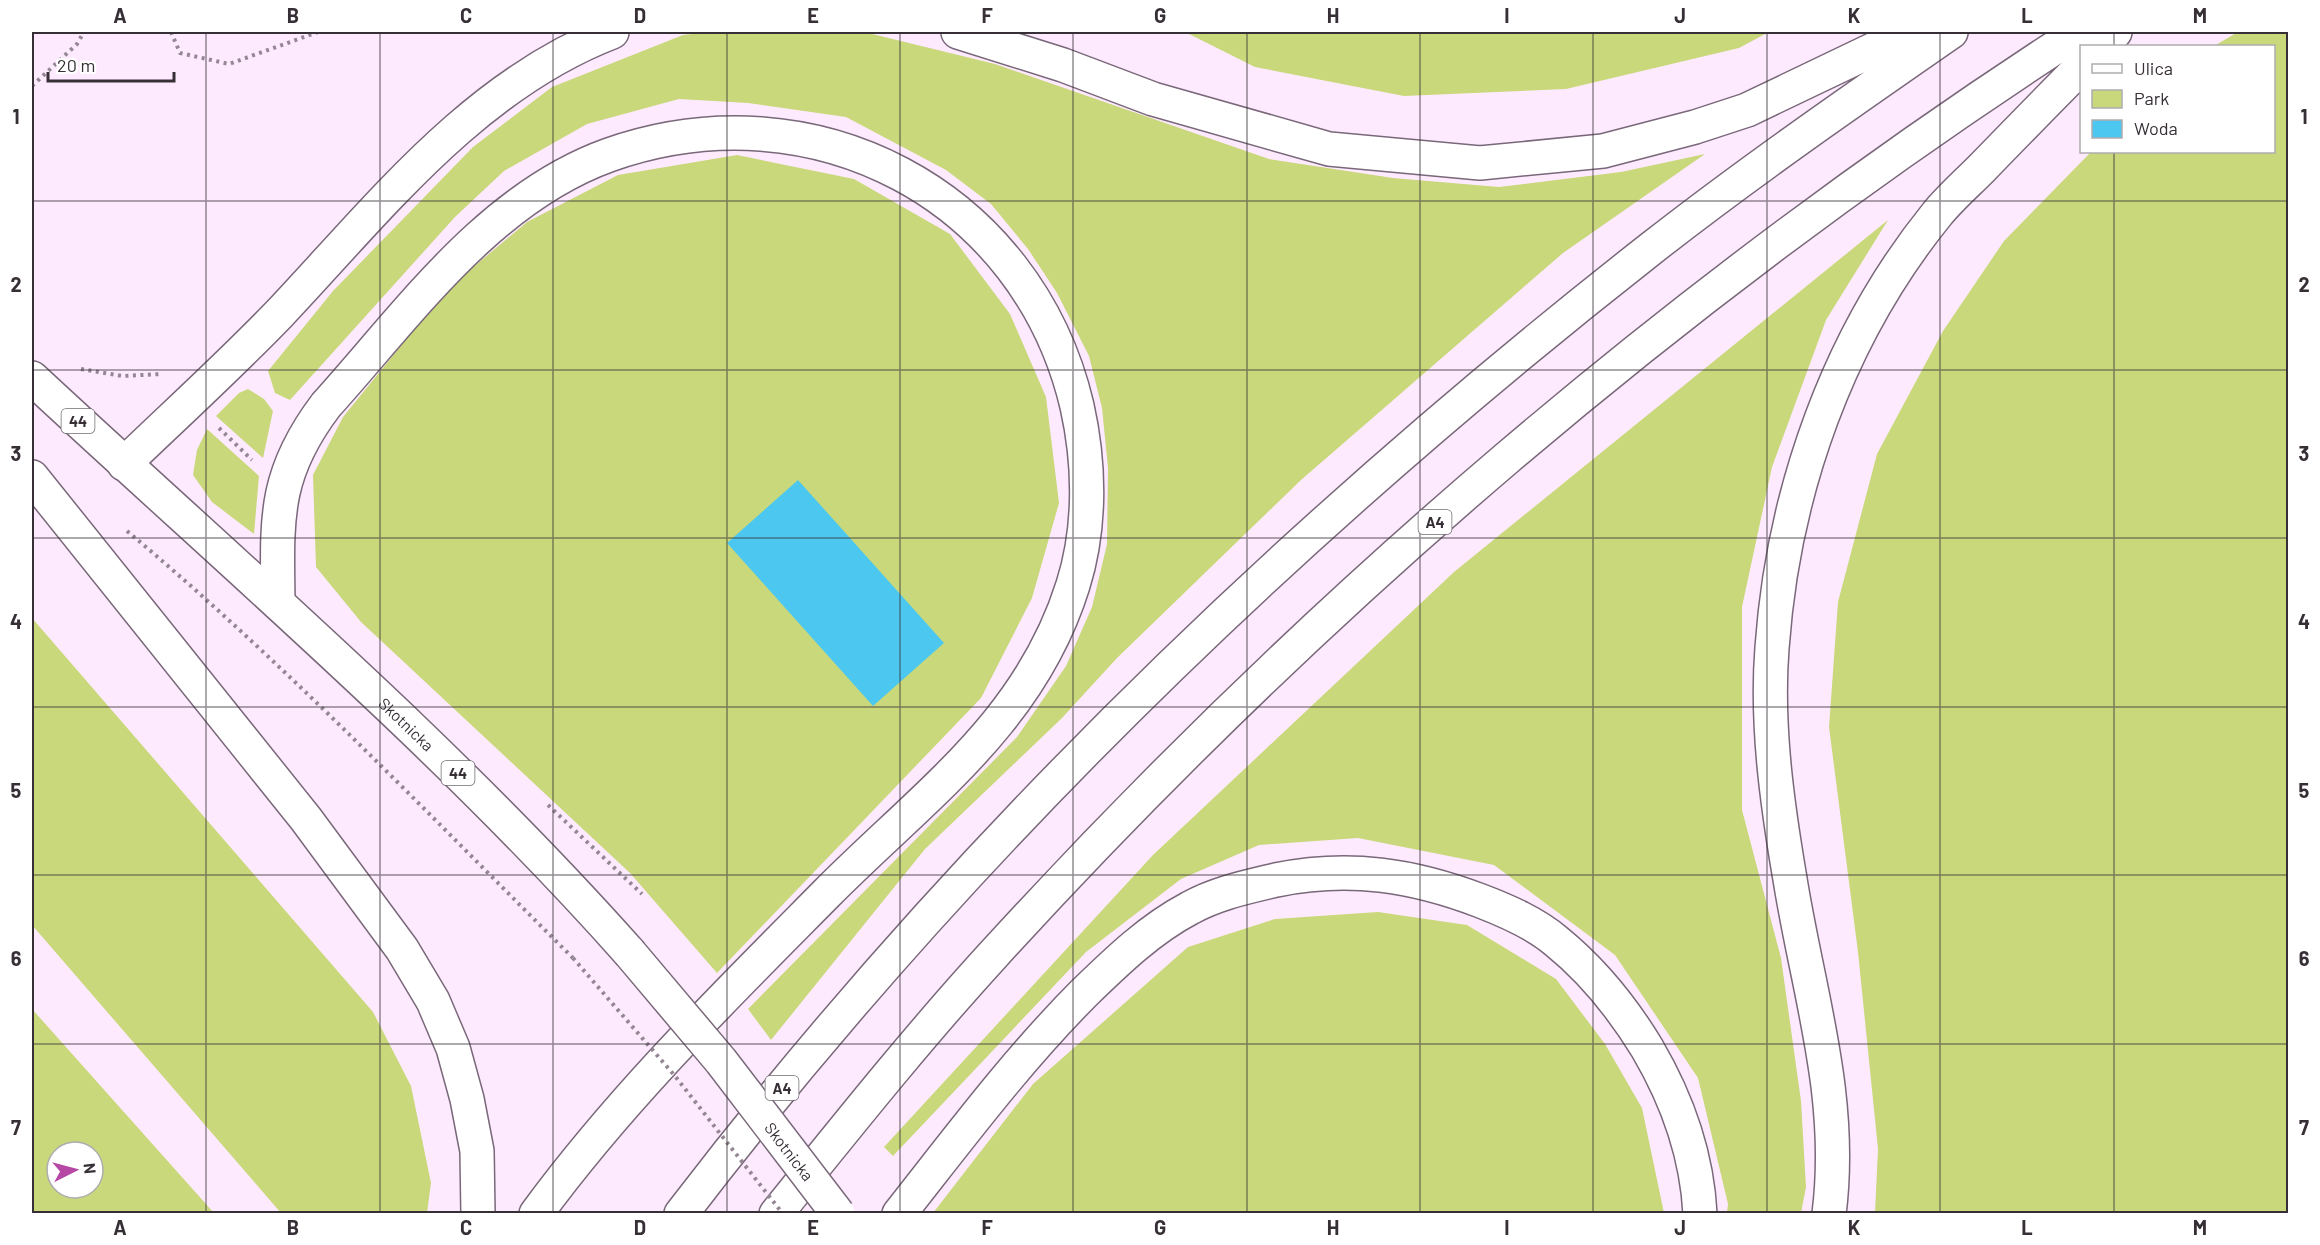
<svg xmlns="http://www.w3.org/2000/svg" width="2320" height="1245" viewBox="0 0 2320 1245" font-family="Barlow,sans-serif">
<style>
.green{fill:#c9d87a;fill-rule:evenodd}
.water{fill:#4cc8f0}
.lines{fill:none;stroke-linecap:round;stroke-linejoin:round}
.major-casing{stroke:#796879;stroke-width:36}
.highway-casing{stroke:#796879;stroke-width:36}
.path{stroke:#948794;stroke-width:4;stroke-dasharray:3 4.5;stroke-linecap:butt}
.major{stroke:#fff;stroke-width:33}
.highway{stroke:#fff;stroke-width:33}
.major-bridge-casing{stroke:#796879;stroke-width:36;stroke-linecap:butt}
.path-bridge{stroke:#948794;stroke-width:4;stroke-dasharray:3 4.5;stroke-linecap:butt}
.major-bridge{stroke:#fff;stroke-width:33}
.grid{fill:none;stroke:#362f36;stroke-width:1.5;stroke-opacity:0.55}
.labels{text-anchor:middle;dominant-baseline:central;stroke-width:6;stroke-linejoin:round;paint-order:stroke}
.shield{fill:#fff;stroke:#726d72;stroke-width:1.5}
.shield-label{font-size:15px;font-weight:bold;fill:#362f36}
.street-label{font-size:16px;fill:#362f36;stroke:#fff}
.neatline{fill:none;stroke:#362f36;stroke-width:2}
.grid-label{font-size:20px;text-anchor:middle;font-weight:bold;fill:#362f36}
</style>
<rect width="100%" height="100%" fill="#feeafe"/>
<path class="green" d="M 712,32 L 864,32 L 995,64 L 1269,159 L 1393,178 L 1499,187 L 1621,172 L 1705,154 L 1563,253 L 1301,480 L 1117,658 L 1062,718 L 925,849 L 771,1040 L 748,1009 L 1017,737 L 1066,666 L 1092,607 L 1107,544 L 1108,468 L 1102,408 L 1089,356 L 1057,293 L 1028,249 L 991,204 L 946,170 L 846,117 L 748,103 L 679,99 L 587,124 L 504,171 L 455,217 L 290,400 L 275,393 L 268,371 L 333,291 L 473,147 L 552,87 L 683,35 Z
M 1185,32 L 1769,32 L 1739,48 L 1566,89 L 1404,96 L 1255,67 Z
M 2238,32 L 2288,32 L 2288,1213 L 1875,1213 L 1878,1149 L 1858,952 L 1829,727 L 1838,602 L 1877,454 L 1943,331 L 2004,241 L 2091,152 L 2274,152 L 2274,46 L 2214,46 Z
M 737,155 L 854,179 L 950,234 L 1010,314 L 1046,397 L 1059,503 L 1032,598 L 981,698 L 717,973 L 630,873 L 361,622 L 316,567 L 313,475 L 343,417 L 447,289 L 527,222 L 618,175 Z
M 1888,220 L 1826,320 L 1772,467 L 1742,607 L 1742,810 L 1781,958 L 1801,1101 L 1806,1187 L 1801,1213 L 1727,1213 L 1728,1204 L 1698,1078 L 1615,955 L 1494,865 L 1358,838 L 1259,845 L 1181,879 L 1086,952 L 893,1156 L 884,1147 L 1153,855 L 1454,572 Z
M 248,389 L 264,399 L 273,411 L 263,458 L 216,416 L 239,393 Z
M 207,429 L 259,476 L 254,534 L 212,502 L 193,475 L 197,450 Z
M 32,618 L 373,1012 L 411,1086 L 431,1183 L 427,1213 L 281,1213 L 32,925 Z
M 1378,912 L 1467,925 L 1556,979 L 1605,1044 L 1642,1108 L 1664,1213 L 933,1213 L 1033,1084 L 1188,947 L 1275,919 Z
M 32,1009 L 214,1213 L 32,1213 ZM 57,1152 L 93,1152 L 93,1188 L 57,1188 Z"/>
<path class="water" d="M 798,480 L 944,643 L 873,706 L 727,543 Z"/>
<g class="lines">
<defs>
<g id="major">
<path id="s1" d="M 32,378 C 234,566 445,745 629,952"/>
</g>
<path id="highway" d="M 958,32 L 1063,65 L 1153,99 L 1329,149 L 1480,163 L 1603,151 L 1695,127 L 1747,110 L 1910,32
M 2100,46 L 2115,32
M 124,464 C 176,414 230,365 280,313 C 379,208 474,85 612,32
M 32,477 L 306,819 L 402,949 L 433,1001 L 453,1048 L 467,1099 L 477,1151 L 478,1214
M 278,603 C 277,519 273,475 326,405 C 409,313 489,198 609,155 C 813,83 1027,194 1077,406 C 1090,464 1091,528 1073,585 C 1030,723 923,796 826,894 C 725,996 621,1098 536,1214
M 681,1214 C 959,851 1293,529 1653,247 C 1749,172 1850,102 1951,32
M 776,1214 C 847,1126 917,1038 993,955 C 1313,604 1680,290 2079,32
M 899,1214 C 959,1138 1017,1060 1085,992 C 1117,961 1150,929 1190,908 C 1217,893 1247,887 1276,880 C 1349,865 1413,875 1481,901 C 1507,911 1535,923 1556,941 C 1593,971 1622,1007 1647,1048 C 1677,1099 1697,1154 1700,1214
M 1829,1214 C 1844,1096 1808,992 1790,879 C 1777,803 1766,724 1772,648 C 1783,492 1838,336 1937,214 C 1950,198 1966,184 1981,169 C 2014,135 2048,100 2082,66"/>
</defs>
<use href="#major" class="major-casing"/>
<use href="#highway" class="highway-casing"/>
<path class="path" d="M 171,32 L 180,53 L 229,64 L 318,32
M 32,86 L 77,44 L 84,32
M 81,369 L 123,376 L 162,374
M 219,428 L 252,460
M 127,531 C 285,663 427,813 573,958
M 548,805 L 642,894"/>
<use href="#major" class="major"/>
<use href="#highway" class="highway"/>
<defs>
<g id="major-bridge">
<path id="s2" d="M 629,952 L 721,1061 L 838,1214"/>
</g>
</defs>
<use href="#major-bridge" class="major-bridge-casing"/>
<path class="path-bridge" d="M 573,958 L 675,1076 L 783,1214"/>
<use href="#major-bridge" class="major-bridge"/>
</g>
<path class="grid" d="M 206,32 L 206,1214M 380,32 L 380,1214M 553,32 L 553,1214M 727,32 L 727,1214M 900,32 L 900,1214M 1073,32 L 1073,1214M 1247,32 L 1247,1214M 1420,32 L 1420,1214M 1593,32 L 1593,1214M 1767,32 L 1767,1214M 1940,32 L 1940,1214M 2114,32 L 2114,46M 2114,152 L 2114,1214M 32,201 L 2288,201M 32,370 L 2288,370M 32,538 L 2288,538M 32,707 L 2288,707M 32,875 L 2288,875M 32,1044 L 2288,1044"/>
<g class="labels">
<g class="shield">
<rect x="61.5" y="409" width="33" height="24" rx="4.5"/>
<rect x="1418.5" y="510" width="33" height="24" rx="4.5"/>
<rect x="441.5" y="761" width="33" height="24" rx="4.5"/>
<rect x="765.5" y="1076" width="33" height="24" rx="4.5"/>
</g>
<g class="shield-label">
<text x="78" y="421">44</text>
<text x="1435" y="522">A4</text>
<text x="458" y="773">44</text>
<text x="782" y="1088">A4</text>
</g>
<g class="street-label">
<text stroke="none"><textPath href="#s1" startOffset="510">Skotnicka</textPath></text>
<text stroke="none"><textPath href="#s2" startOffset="256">Skotnicka</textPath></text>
</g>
</g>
<rect width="2320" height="1245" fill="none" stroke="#ffffff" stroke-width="66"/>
<rect x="2080" y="45" width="195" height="108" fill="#ffffff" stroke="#afacaf" stroke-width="1.5"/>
<rect x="2092" y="64" width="30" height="9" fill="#ffffff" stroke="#afacaf" stroke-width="1.5"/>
<text x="2134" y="75" font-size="18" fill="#362f36">Ulica</text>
<rect x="2092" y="90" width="30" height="18" fill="#c9d87a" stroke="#afacaf" stroke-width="1.5"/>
<text x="2134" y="105" font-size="18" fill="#362f36">Park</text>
<rect x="2092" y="120" width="30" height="18" fill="#4cc8f0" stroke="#afacaf" stroke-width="1.5"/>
<text x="2134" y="135" font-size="18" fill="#362f36">Woda</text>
<g transform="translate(75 1170) rotate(84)"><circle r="28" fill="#ffffff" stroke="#afacaf" stroke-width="1.5"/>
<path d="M0-4.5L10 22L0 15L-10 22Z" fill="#b647a5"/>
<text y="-9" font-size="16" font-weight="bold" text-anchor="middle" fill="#362f36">N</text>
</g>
<path d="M48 72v9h126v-9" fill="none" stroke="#362f36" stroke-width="3"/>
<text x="57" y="72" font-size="18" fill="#362f36" stroke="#ffffff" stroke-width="4.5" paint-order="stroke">20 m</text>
<rect x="33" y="33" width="2254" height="1179" class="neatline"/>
<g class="grid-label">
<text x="120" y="23">A</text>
<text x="293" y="23">B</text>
<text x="466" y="23">C</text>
<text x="640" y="23">D</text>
<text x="813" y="23">E</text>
<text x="987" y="23">F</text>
<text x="1160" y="23">G</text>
<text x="1333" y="23">H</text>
<text x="1507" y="23">I</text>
<text x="1680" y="23">J</text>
<text x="1854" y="23">K</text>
<text x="2027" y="23">L</text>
<text x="2200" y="23">M</text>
<text x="16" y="124">1</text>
<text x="2304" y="124">1</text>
<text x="16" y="292">2</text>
<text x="2304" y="292">2</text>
<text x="16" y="461">3</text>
<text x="2304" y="461">3</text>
<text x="16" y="629">4</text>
<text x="2304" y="629">4</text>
<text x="16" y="798">5</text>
<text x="2304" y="798">5</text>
<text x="16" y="966">6</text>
<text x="2304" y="966">6</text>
<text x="16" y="1135">7</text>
<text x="2304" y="1135">7</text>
<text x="120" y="1235">A</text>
<text x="293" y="1235">B</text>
<text x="466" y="1235">C</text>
<text x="640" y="1235">D</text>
<text x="813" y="1235">E</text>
<text x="987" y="1235">F</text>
<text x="1160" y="1235">G</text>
<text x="1333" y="1235">H</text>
<text x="1507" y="1235">I</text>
<text x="1680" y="1235">J</text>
<text x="1854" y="1235">K</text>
<text x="2027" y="1235">L</text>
<text x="2200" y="1235">M</text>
</g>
</svg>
